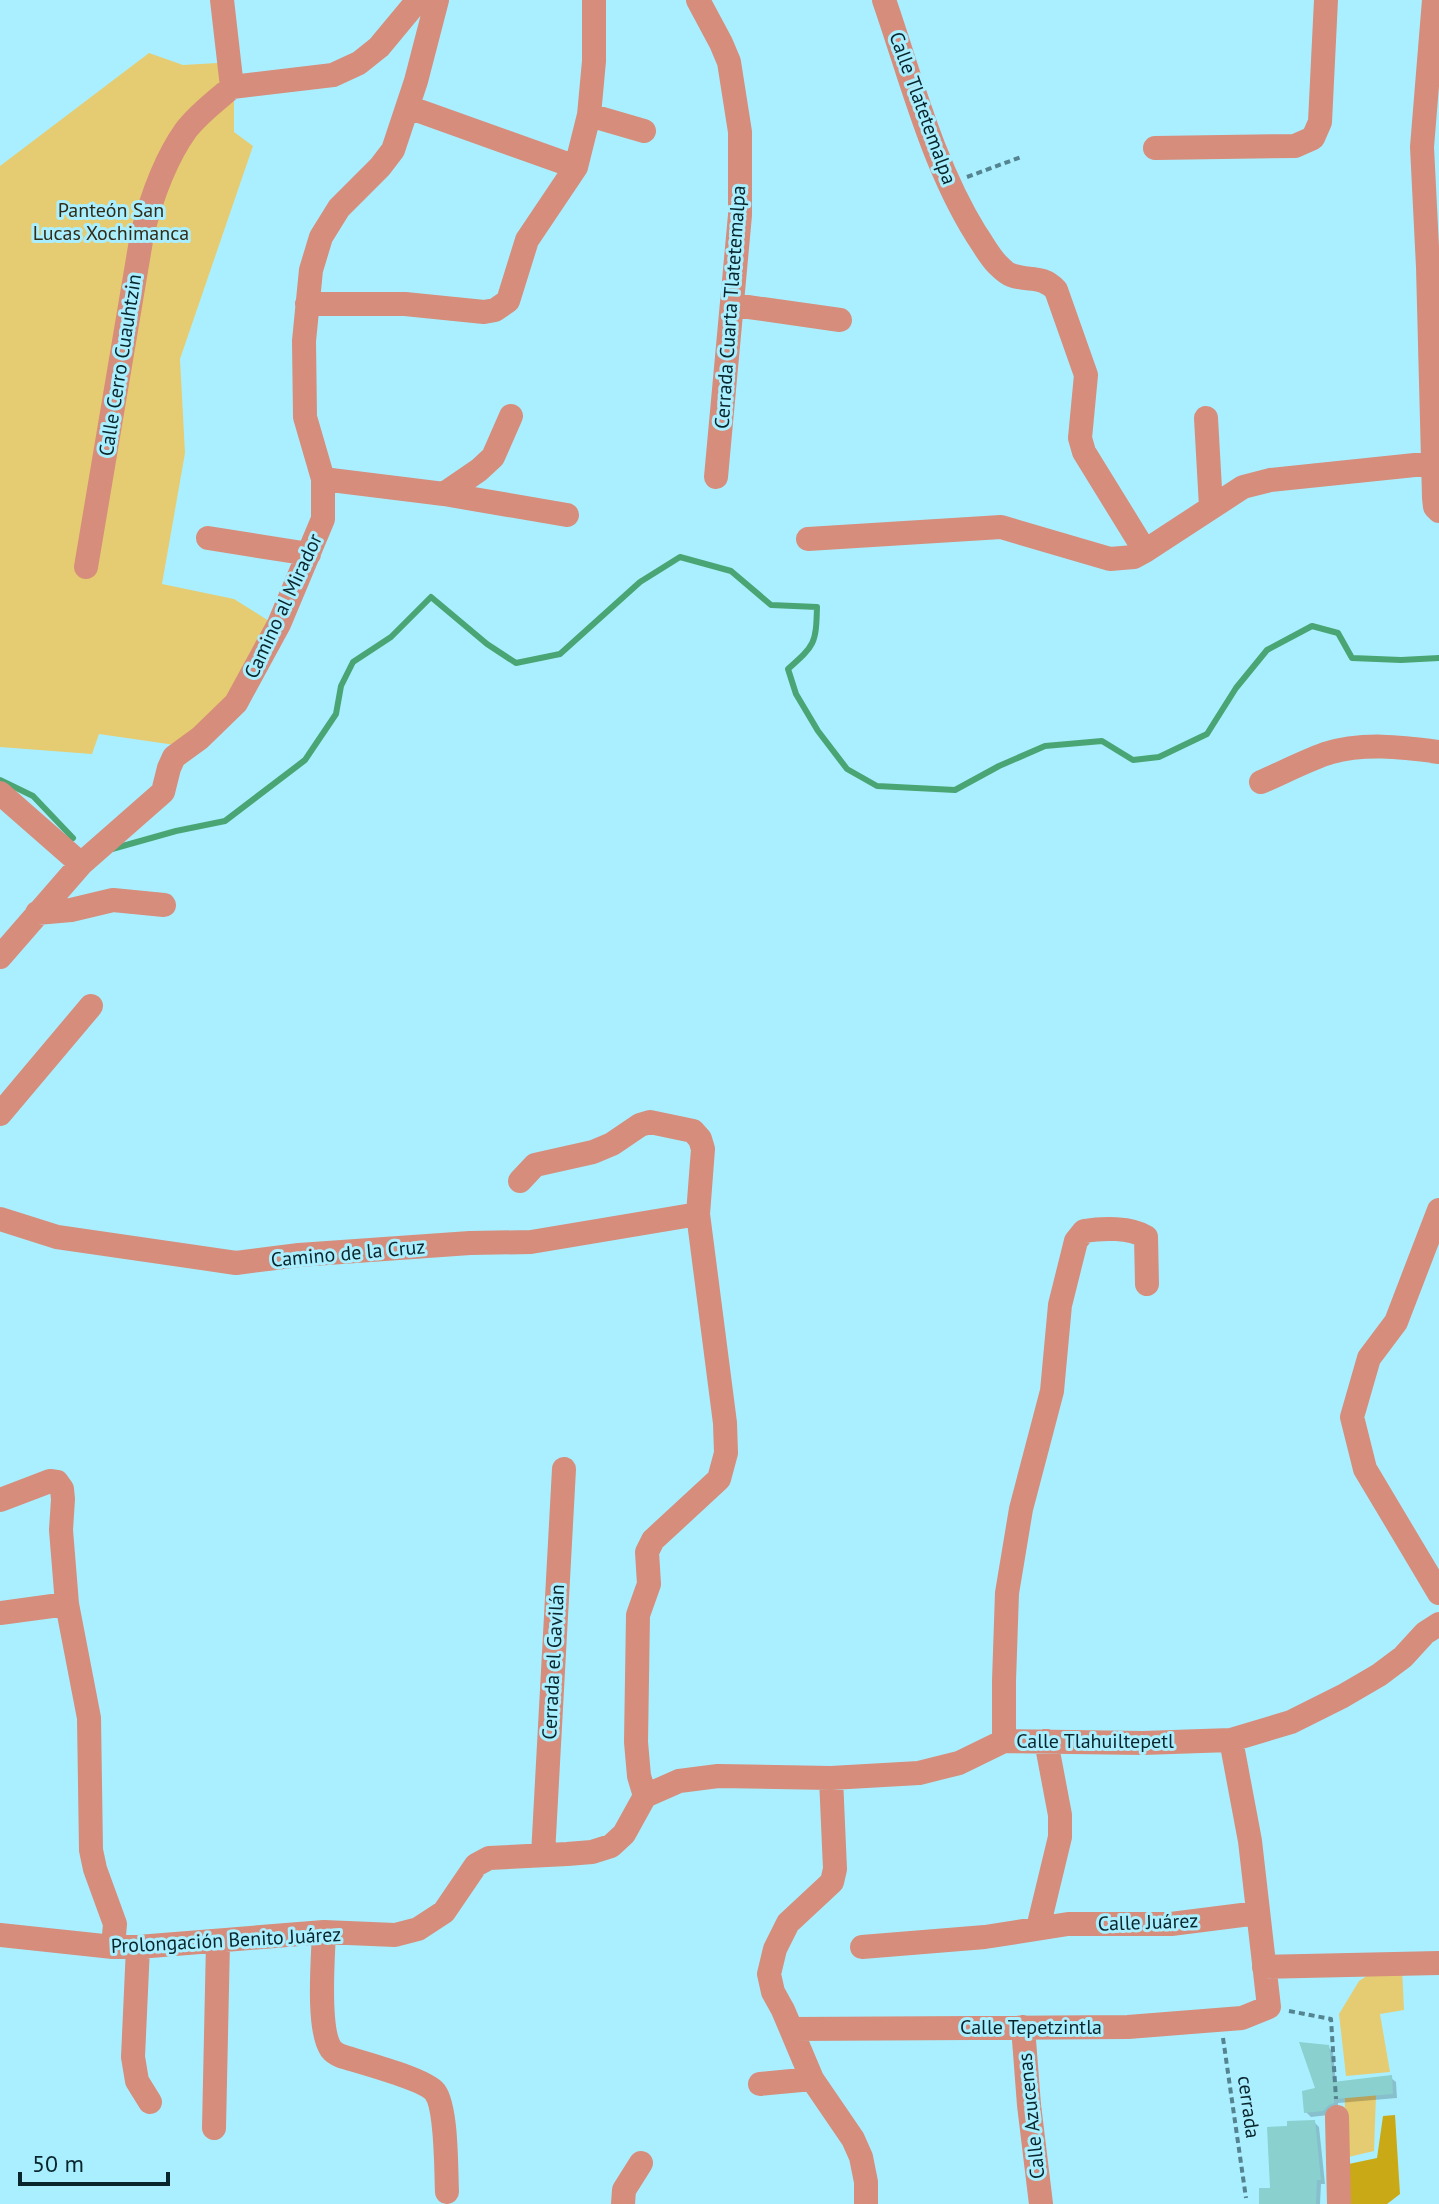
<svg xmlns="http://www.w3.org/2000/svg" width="1439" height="2204" viewBox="0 0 1439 2204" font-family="'PT Sans',sans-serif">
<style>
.green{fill:#e5cc72}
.forest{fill:#caa916}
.shadow{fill:#0003}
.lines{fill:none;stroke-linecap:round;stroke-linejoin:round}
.stream{stroke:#4aa574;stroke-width:6}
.building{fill:#89d0ce}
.path{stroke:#54848f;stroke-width:4;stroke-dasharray:6 4;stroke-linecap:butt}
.minor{stroke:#d68d7b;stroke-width:24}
.labels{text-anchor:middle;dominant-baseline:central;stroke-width:6;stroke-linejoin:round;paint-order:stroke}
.street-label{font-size:20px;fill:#09262d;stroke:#aaefff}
.park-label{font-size:20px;fill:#322c17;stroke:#aaefff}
</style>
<rect width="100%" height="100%" fill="#aaefff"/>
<path class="green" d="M 149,53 L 183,65 L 217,63 L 234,68 L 234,132 L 253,146 L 180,359 L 185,453 L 162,584 L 234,599 L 269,621 L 230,697 L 175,745 L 99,734 L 92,754 L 0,747 L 0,166 Z
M 1380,1967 L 1402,1968 L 1404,2010 L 1380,2014 L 1390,2072 L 1346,2076 L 1339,2014 L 1359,1981 Z
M 1376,2095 L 1374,2151 L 1344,2158 L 1345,2098 Z"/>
<path class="forest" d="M 1395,2115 L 1400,2194 L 1387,2204 L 1345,2204 L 1344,2165 L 1377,2158 L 1383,2116 Z"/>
<path class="shadow" d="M 1328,2047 L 1333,2052 L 1336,2084 L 1391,2078 L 1396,2082 L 1397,2098 L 1338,2103 L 1338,2107 L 1328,2115 L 1311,2117 L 1306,2112 L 1317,2090 Z
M 1314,2122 L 1319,2127 L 1325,2184 L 1321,2184 L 1320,2204 L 1261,2204 Z"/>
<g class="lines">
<path class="stream" d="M 0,780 L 33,796 L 73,838
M 112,849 L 176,831 L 225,821 L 305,760 L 336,714 L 341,686 L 353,662 L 391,637 L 431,597 L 487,644 L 516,663 L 560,654 L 640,582 L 680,557 L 731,571 L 771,605 L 817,607 C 816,644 815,645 788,669 L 796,694 L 818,731 L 847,769 L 877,786 L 955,790 L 999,766 L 1045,746 L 1102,741 L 1133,760 L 1159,757 L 1207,734 L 1236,688 L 1267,650 L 1312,626 L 1338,633 L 1352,658 L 1401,660 L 1439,658"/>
</g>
<path class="building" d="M 1299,2042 L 1329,2045 L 1333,2082 L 1392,2075 L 1393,2094 L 1334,2099 L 1334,2103 L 1329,2105 L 1323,2111 L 1304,2113 L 1302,2091 L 1315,2088 Z
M 1315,2120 L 1321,2180 L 1317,2180 L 1316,2204 L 1259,2204 L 1259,2188 L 1270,2188 L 1267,2127 L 1287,2126 L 1287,2121 Z"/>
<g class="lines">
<path class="path" d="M 967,177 L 1021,157
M 1289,2011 L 1331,2019 L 1336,2099
M 1223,2038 L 1246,2198"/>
<path class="minor" d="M 698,0 L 721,43 L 729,62 L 740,132 L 740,215 L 716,477
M 884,0 C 911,78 932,163 976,234 C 983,244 989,256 997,264 C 1001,268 1007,274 1011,275 C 1029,282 1041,274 1056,290 L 1086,375 L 1080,438 L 1084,452 L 1145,551 L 1243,487 L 1270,480 L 1434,463
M 1434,0 L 1422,147 L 1428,267 L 1434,498 L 1435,507 L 1439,511
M 232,87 L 333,75 L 359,63 L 379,47 L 418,0
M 408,107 L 576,167
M 589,115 L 644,131
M 1155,148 L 1295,146 L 1313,138 L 1320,122 L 1326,0
M 307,304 L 405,304 L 484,312 L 495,310 L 508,301 L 527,240 L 576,167 L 589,115 L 594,61 L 594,0
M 734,305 L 840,320
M 1206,418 L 1211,507
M 323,479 L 444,494 L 567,515
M 444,494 L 479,470 L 493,457 L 511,416
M 208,538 L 309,554
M 808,539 L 1001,527 L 1110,559 L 1134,557 L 1145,551
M 86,567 L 142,235 C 151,199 164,161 186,130 C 199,113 217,100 232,87 L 222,0
M 1261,782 C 1282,773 1303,762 1325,754 C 1362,742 1402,747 1439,752
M 0,793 L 81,864
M 37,913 L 71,910 L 113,900 L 164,905
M 0,957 L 81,864 L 163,792 L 169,768 L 174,757 L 200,738 L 236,703 L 279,624 L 323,519 L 323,479 L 305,417 L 304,341 L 311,270 L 321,237 L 339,208 L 380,167 L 393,150 L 416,81 L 437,0
M 0,1114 L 91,1006
M 520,1181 L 535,1165 L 593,1152 L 612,1144 L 640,1125 L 650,1122 L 693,1131 L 700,1139 L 703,1149 L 698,1214 L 725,1423 L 726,1453 L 719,1479 L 653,1540 L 647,1552 L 649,1584 L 638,1615 L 636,1742 L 639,1776 L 645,1796
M 1439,1210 L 1396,1322 L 1369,1358 L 1352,1417 L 1365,1469 L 1439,1593
M 0,1219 L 57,1237 L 236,1263 L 299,1255 L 470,1243 L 531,1242 L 698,1214
M 0,1500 L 50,1481 L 57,1482 L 62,1489 L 63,1499 L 61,1530 L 67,1604 L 89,1718 L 91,1850 L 95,1869 L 115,1924 L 113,1947
M 0,1613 L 67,1604
M 1004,1741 L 1004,1681 L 1007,1593 L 1021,1509 L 1052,1391 L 1060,1305 L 1076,1241 L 1084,1231 C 1102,1228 1131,1227 1146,1237 L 1147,1284
M 831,1778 L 835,1869 L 832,1882 L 788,1923 L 775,1949 L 769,1974 L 773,1992 L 783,2010 L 812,2079 L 853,2139 L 861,2157 L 866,2182 L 866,2204
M 543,1855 L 564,1469
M 1038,1928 L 1060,1837 L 1060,1815 L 1046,1741
M 324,1932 C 323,1958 317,2029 331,2049 C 334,2053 336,2054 341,2056 C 360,2062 425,2079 435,2092 C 447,2108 446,2171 447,2192
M 0,1935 L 113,1947 L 138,1947 L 324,1932 L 395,1935 L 418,1929 L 444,1912 L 476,1865 L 489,1858 L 567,1854 L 592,1852 L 611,1846 L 624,1834 L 645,1796 L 679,1781 L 718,1776 L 831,1778 L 919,1773 L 959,1763 L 1004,1741 L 1143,1743 L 1231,1740 L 1291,1722 L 1343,1696 L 1379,1675 L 1403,1657 L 1425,1633 L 1439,1624
M 138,1947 L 133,2057 L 137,2081 L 150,2102
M 862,1947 L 985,1937 L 1068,1924 L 1171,1924 L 1258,1913
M 1264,1967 L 1439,1963
M 1023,2027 L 1029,2105 L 1041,2204
M 791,2029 L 1128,2027 L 1242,2018 L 1269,2007 L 1250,1841 L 1231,1740
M 760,2084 L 812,2079
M 1337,2117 L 1339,2204
M 214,2128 L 218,1942
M 623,2204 L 624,2190 L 641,2163"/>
</g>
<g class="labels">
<g class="street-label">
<text transform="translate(923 108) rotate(70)">Calle Tlatetemalpa</text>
<text transform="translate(730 307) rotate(-86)">Cerrada Cuarta Tlatetemalpa</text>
<text transform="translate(120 365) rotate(-81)">Calle Cerro Cuauhtzin</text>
<text transform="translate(283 606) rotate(-65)">Camino al Mirador</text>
<text transform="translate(348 1253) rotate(-5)">Camino de la Cruz</text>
<text transform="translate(553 1662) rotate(-87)">Cerrada el Gavilán</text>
<text x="1095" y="1741">Calle Tlahuiltepetl</text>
<text transform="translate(1148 1922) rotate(-2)">Calle Juárez</text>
<text transform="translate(226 1940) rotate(-3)">Prolongación Benito Juárez</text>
<text x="1031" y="2027">Calle Tepetzintla</text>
<text transform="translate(1249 2107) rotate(82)">cerrada</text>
<text transform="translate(1031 2116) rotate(-96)">Calle Azucenas</text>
</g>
<g class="park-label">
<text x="111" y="210">Panteón San<tspan x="111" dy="23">Lucas Xochimanca</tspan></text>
</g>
</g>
<path d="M20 2172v12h148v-12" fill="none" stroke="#09262d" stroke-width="4"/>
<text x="32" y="2172" font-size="24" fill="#09262d" stroke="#aaefff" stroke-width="6" paint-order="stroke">50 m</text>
</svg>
